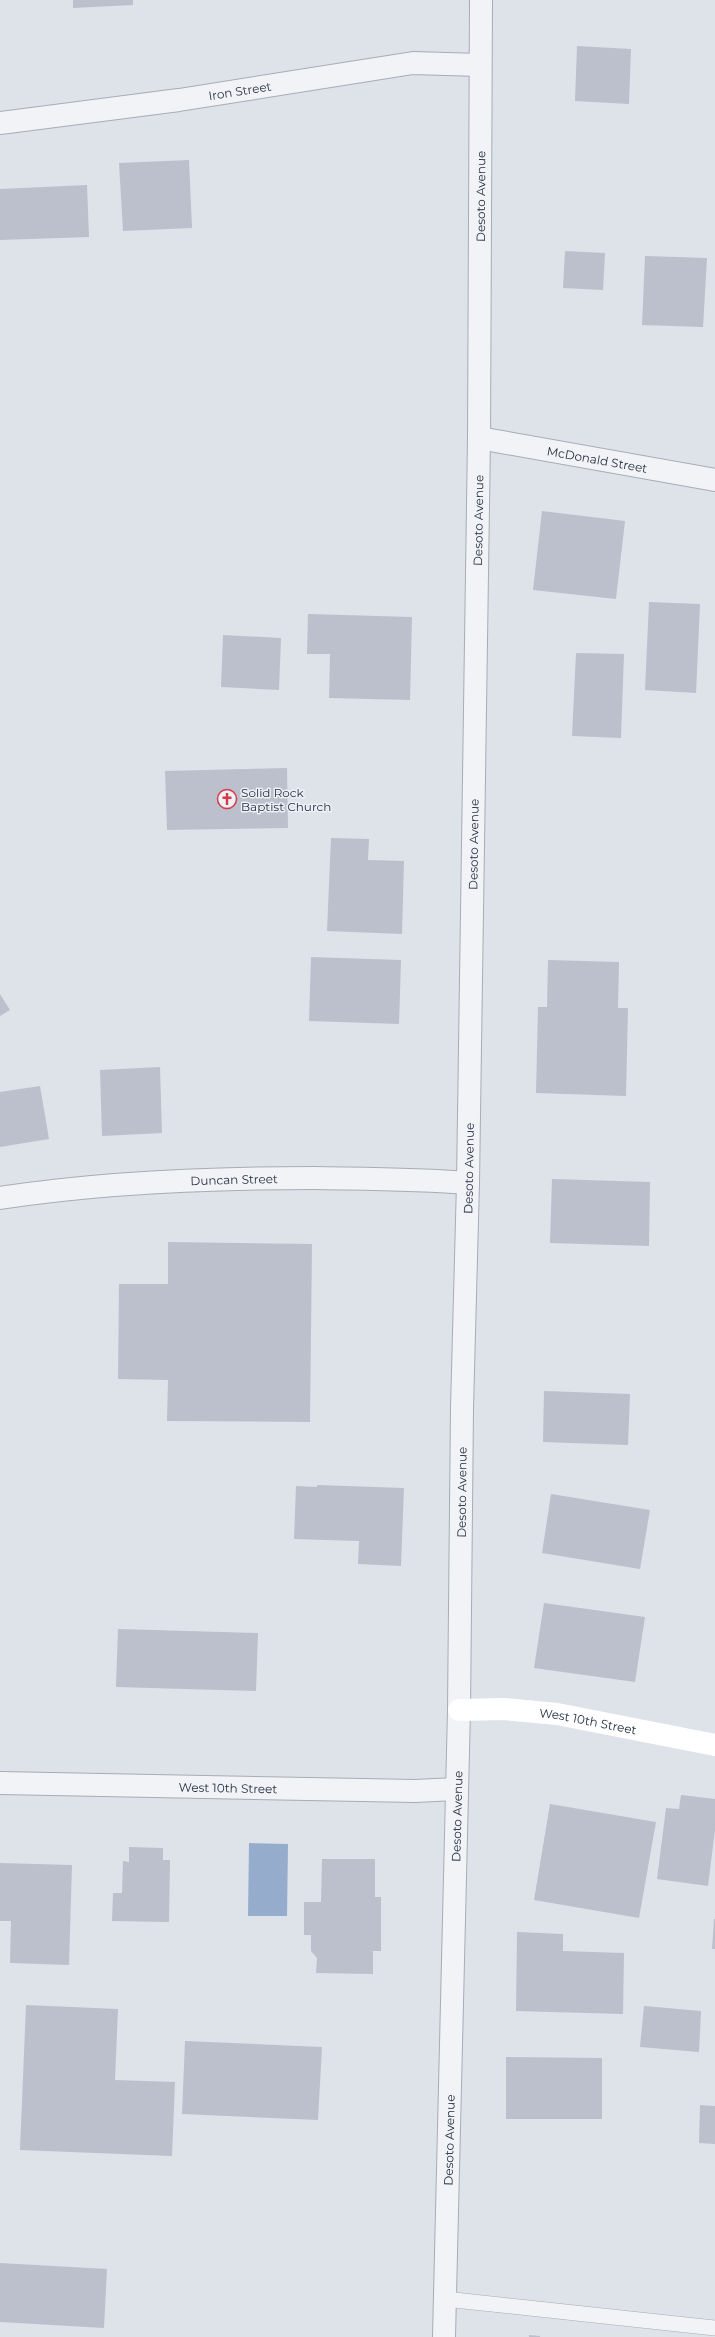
<svg xmlns="http://www.w3.org/2000/svg" width="715" height="2337" viewBox="0 0 715 2337" font-family="Montserrat,sans-serif">
<style>
.water{fill:#96accc}
.building{fill:#bbc0cc}
.lines{fill:none;stroke-linecap:round;stroke-linejoin:round}
.lane-casing{stroke:#a7acb7;stroke-width:16}
.street-casing{stroke:#a7acb7;stroke-width:24}
.lane{stroke:#f1f3f7;stroke-width:15}
.street{stroke:#f1f3f7;stroke-width:22}
.secondary{stroke:#fff;stroke-width:22}
.labels{text-anchor:middle;dominant-baseline:central;stroke-width:3;stroke-linejoin:round;paint-order:stroke}
.street-label{font-size:12px;fill:#262e41;stroke:#eef1f6}
.poi-label{font-size:12px;fill:#262e41;stroke:#eef1f6;text-anchor:start}
</style>
<rect width="100%" height="100%" fill="#dee2e9"/>
<path class="water" d="M 249,1843 L 288,1844 L 287,1916 L 248,1916 Z"/>
<path class="building" d="M 73,0 L 133,0 L 133,5 L 73,8 Z
M 577,46 L 631,49 L 629,104 L 575,101 Z
M 189,160 L 192,228 L 123,231 L 119,163 Z
M 87,185 L 89,237 L 0,240 L 0,189 Z
M 565,251 L 605,253 L 603,290 L 563,288 Z
M 645,256 L 707,258 L 703,327 L 642,325 Z
M 542,511 L 625,521 L 616,599 L 533,590 Z
M 649,602 L 700,604 L 696,693 L 645,690 Z
M 308,614 L 412,617 L 410,700 L 329,698 L 330,654 L 307,654 Z
M 223,635 L 281,638 L 279,690 L 221,687 Z
M 576,653 L 624,654 L 621,738 L 572,736 Z
M 287,768 L 288,828 L 167,830 L 165,771 Z
M 331,838 L 369,839 L 368,860 L 404,861 L 402,934 L 327,931 Z
M 311,957 L 401,960 L 399,1024 L 309,1021 Z
M 548,960 L 619,962 L 618,1008 L 628,1008 L 626,1096 L 536,1093 L 538,1007 L 547,1007 Z
M 0,994 L 10,1010 L 0,1016 Z
M 160,1067 L 162,1133 L 102,1136 L 100,1070 Z
M 40,1086 L 49,1139 L 0,1147 L 0,1092 Z
M 552,1179 L 650,1182 L 649,1246 L 550,1243 Z
M 168,1242 L 312,1244 L 310,1422 L 167,1421 L 168,1380 L 118,1379 L 119,1284 L 168,1284 Z
M 544,1391 L 630,1394 L 628,1445 L 543,1442 Z
M 317,1485 L 404,1488 L 401,1566 L 358,1564 L 359,1541 L 294,1539 L 296,1486 L 317,1487 Z
M 551,1494 L 650,1510 L 640,1569 L 542,1553 Z
M 544,1603 L 645,1617 L 635,1682 L 534,1668 Z
M 118,1629 L 258,1633 L 256,1691 L 116,1687 Z
M 681,1795 L 715,1799 L 715,1830 L 708,1886 L 657,1879 L 666,1808 L 679,1809 Z
M 550,1804 L 656,1822 L 639,1918 L 534,1900 Z
M 129,1847 L 163,1848 L 163,1860 L 170,1860 L 169,1922 L 112,1921 L 113,1893 L 122,1893 L 123,1861 L 129,1862 Z
M 322,1859 L 375,1859 L 375,1897 L 381,1897 L 381,1951 L 373,1951 L 373,1974 L 316,1973 L 317,1958 L 311,1951 L 311,1935 L 304,1935 L 304,1902 L 321,1902 Z
M 0,1863 L 72,1865 L 69,1965 L 10,1963 L 11,1921 L 0,1921 Z
M 714,1919 L 715,1919 L 715,1949 L 712,1949 Z
M 517,1932 L 563,1934 L 563,1951 L 624,1953 L 623,2014 L 516,2011 Z
M 26,2005 L 118,2009 L 115,2080 L 175,2082 L 172,2156 L 20,2150 Z
M 644,2006 L 701,2011 L 699,2052 L 640,2047 Z
M 185,2041 L 322,2047 L 318,2120 L 182,2114 Z
M 506,2057 L 602,2058 L 602,2119 L 506,2119 Z
M 700,2105 L 715,2106 L 715,2144 L 699,2143 Z
M 0,2263 L 107,2269 L 104,2328 L 0,2322 Z
M 529,2335 L 540,2336 L 540,2337 L 529,2337 Z"/>
<g class="lines">
<defs>
<path id="lane" d="M 445,2299 L 715,2328"/>
<g id="street">
<path id="s1" d="M 0,123 L 179,100 L 413,63 L 480,65"/>
<path id="s2" d="M 479,438 L 715,480"/>
<path id="s3" d="M 0,1198 C 104,1182 209,1178 314,1178 C 366,1179 417,1179 468,1183"/>
<path id="s4" d="M 0,1783 L 415,1791 L 456,1789"/>
<path id="s5" d="M 444,2337 L 459,1710 L 462,1408 L 468,1183 L 479,438 L 481,0"/>
</g>
</defs>
<use href="#lane" class="lane-casing"/>
<use href="#street" class="street-casing"/>
<use href="#lane" class="lane"/>
<use href="#street" class="street"/>
<path class="secondary" id="s6" d="M 459,1710 L 504,1709 L 557,1714 L 715,1745"/>
</g>
<defs>
<symbol id="church-ring" viewBox="-11 -11 22 22"><circle r="9.5" fill="#eef1f6" stroke="#d73a46" stroke-width="1.5"/><path d="M-1.2-6h2.4v3.5h3.3v2.4h-3.3V6h-2.4V-.1h-3.3v-2.4h3.3Z" fill="#d73a46"/></symbol>
</defs>
<g fill-rule="evenodd">
<use href="#church-ring" x="216" y="788" width="22" height="22"/>
</g>
<g class="labels">
<g class="street-label">
<text stroke="none"><textPath href="#s1" startOffset="242">Iron Street</textPath></text>
<text stroke="none"><textPath href="#s5" startOffset="2141">Desoto Avenue</textPath></text>
<text stroke="none"><textPath href="#s2" startOffset="120">McDonald Street</textPath></text>
<text stroke="none"><textPath href="#s5" startOffset="1817">Desoto Avenue</textPath></text>
<text stroke="none"><textPath href="#s5" startOffset="1493">Desoto Avenue</textPath></text>
<text stroke="none"><textPath href="#s5" startOffset="1169">Desoto Avenue</textPath></text>
<text stroke="none"><textPath href="#s3" startOffset="235">Duncan Street</textPath></text>
<text stroke="none"><textPath href="#s5" startOffset="845">Desoto Avenue</textPath></text>
<text stroke="none"><textPath href="#s6" startOffset="130">West 10th Street</textPath></text>
<text stroke="none"><textPath href="#s4" startOffset="228">West 10th Street</textPath></text>
<text stroke="none"><textPath href="#s5" startOffset="521">Desoto Avenue</textPath></text>
<text stroke="none"><textPath href="#s5" startOffset="197">Desoto Avenue</textPath></text>
</g>
<g class="poi-label">
<text x="241" y="792">Solid Rock<tspan x="241" dy="14">Baptist Church</tspan></text>
</g>
</g>
</svg>
